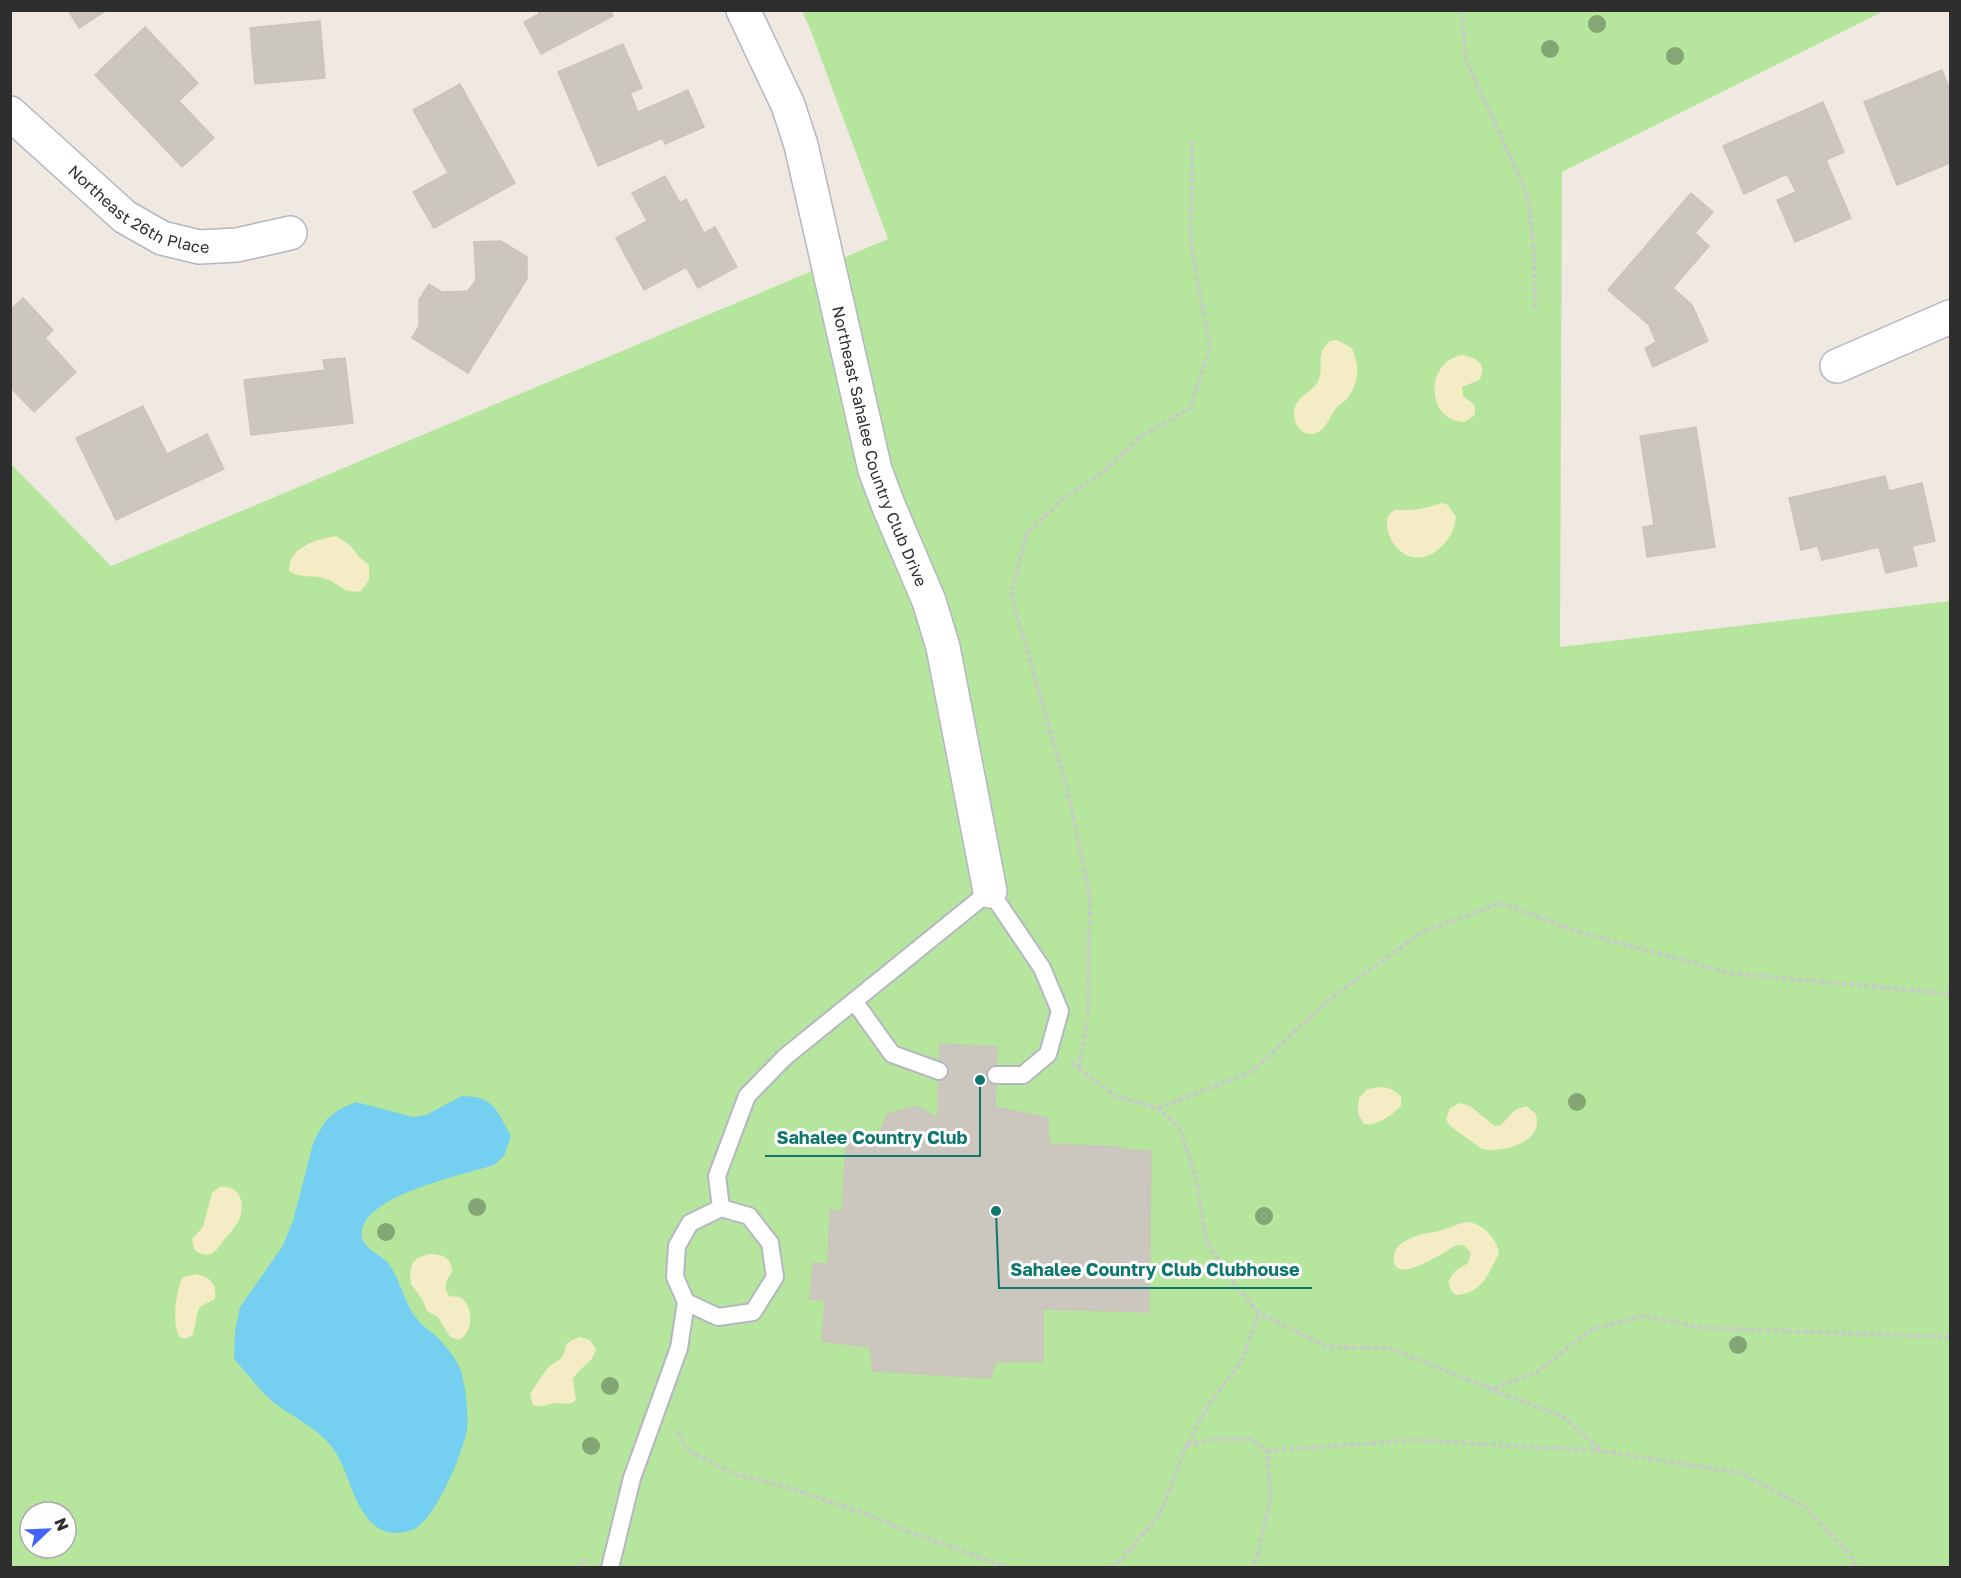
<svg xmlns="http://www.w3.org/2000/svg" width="1961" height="1578" viewBox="0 0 1961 1578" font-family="'Golos Text',sans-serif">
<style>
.green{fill:#b6e59e;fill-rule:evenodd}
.sand{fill:#f3ecc5}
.water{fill:#75cff0}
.building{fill:#cbc7bf;stroke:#cbc5ba;stroke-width:1.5}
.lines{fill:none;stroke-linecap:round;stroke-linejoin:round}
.lane-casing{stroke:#b4b7c1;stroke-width:20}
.street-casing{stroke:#b4b7c1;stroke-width:36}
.path{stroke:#c9c9c9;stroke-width:4;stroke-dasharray:4.5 3;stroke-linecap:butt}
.lane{stroke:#fff;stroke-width:16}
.street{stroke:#fff;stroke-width:33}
.tree{fill:#84a574}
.labels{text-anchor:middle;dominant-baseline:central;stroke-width:6;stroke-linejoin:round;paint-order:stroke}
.street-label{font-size:16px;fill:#2e2e2e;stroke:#fff}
.leader{fill:none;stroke:#0f766e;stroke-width:2}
.callout-dot{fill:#0f766e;stroke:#fff;stroke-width:2}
.callout-label{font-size:18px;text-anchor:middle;font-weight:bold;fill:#0f766e;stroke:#fff;stroke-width:6;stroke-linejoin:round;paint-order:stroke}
</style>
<rect width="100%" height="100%" fill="#efe9e1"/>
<path class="green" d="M 802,11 L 1884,11 L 1562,172 L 1560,647 L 1950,601 L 1950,1567 L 11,1567 L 10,463 L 111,566 L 888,239 L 809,26 ZM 30,1512 L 66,1512 L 66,1548 L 30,1548 Z"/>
<path class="sand" d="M 1337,340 L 1352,348 C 1359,365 1360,380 1349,396 C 1346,401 1340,404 1336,408 C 1329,417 1327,429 1316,433 C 1300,438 1291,420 1295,407 C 1299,395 1311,393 1317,383 C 1326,368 1313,356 1330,341 Z
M 1462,355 C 1476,357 1489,365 1479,380 L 1462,387 L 1463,396 C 1471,403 1478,403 1474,416 L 1464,422 C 1425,420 1425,361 1462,355 Z
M 1442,503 L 1448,505 L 1456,517 C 1454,531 1450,539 1439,549 C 1403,579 1375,524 1392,512 C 1397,509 1396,510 1401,510 C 1419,510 1425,508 1442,503 Z
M 336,536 L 351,546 L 359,557 L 369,565 L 369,580 L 361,591 C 342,594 341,584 326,579 C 314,574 300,579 289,571 C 289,546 316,540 336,536 Z
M 1382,1087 L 1391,1089 L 1401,1096 L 1401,1106 C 1393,1114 1376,1127 1364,1124 L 1358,1113 L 1359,1098 L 1367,1089 Z
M 1460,1103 L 1470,1106 L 1495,1126 L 1501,1125 L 1515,1110 L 1526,1106 L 1535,1113 C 1547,1141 1503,1154 1482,1149 L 1450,1126 L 1446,1119 L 1450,1108 Z
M 220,1187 C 242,1185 246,1206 238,1222 C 234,1229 228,1235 223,1241 C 220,1245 216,1252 210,1254 C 204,1256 198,1253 194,1249 L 192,1239 L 203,1227 L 212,1193 Z
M 1465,1222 C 1481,1221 1498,1239 1499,1254 C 1487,1275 1483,1293 1456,1295 L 1452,1292 L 1448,1282 L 1454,1272 L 1468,1263 L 1471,1253 L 1464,1245 C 1460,1245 1459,1245 1455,1246 C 1447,1250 1392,1289 1394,1257 C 1394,1240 1421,1234 1434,1232 C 1444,1230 1455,1225 1465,1222 Z
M 429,1254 C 442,1254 452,1257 452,1272 C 447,1280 442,1286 449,1296 L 460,1297 C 474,1306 474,1332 459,1340 L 450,1337 L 438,1317 L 427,1311 L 422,1299 L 411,1284 L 410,1272 L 413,1262 L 418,1258 Z
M 197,1274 C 211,1277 217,1285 215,1299 L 201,1306 L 198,1311 L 193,1335 L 185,1339 L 180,1337 C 171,1325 176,1290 183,1277 Z
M 581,1337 L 590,1340 L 596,1349 C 593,1364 580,1366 573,1379 L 576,1400 C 569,1406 566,1403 557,1403 C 548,1403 543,1409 533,1405 L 530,1394 C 536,1386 543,1372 550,1366 C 553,1363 559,1361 562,1357 C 569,1345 561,1343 581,1337 Z"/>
<path class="water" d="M 462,1096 C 494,1096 497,1111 511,1136 L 504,1156 L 494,1165 C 462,1175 378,1193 364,1224 C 354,1246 377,1251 387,1262 C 400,1277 404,1304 417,1319 C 422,1326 431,1331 437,1337 C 445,1345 454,1356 459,1366 C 465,1379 469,1414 467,1429 C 464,1451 434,1523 412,1530 C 366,1546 355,1494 341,1462 C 327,1432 302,1423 277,1405 C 261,1393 248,1374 234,1359 L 235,1332 L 240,1307 L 282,1247 L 293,1221 L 314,1140 L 327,1119 L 340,1109 L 356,1102 L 413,1117 L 426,1115 Z"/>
<path class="building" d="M 68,10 L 107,10 L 79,28 Z
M 538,10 L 610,10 L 613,16 L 541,54 L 524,22 L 539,14 Z
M 320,21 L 325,78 L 255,84 L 250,28 Z
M 145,27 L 198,83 L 179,101 L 214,138 L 182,167 L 95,75 Z
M 623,44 L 642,88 L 630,93 L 638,112 L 688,90 L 704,127 L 665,144 L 663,138 L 598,166 L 558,72 Z
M 1942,70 L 1950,90 L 1950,163 L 1897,185 L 1864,102 Z
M 460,84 L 515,183 L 434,228 L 413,192 L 448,173 L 413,110 Z
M 1823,102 L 1844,152 L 1826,160 L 1851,218 L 1795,242 L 1777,200 L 1796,192 L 1787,174 L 1744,194 L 1723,146 Z
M 665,176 L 680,203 L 686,199 L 704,233 L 715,227 L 737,267 L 698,288 L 686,267 L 644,290 L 616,238 L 647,221 L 632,193 Z
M 1691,193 L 1713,212 L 1695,233 L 1709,246 L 1673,288 L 1692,305 L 1708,341 L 1653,367 L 1645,348 L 1656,342 L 1649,325 L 1608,290 Z
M 501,241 L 527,257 L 527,279 L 468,373 L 412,338 L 419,326 L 419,300 L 429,284 L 442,292 L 468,291 L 476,280 L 474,242 Z
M 23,298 L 53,330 L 45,338 L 76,372 L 34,412 L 10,387 L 10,310 Z
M 345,358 L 353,423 L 251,435 L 244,380 L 325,370 L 323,360 Z
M 143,406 L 167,454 L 207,434 L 224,469 L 116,520 L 76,438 Z
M 1696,427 L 1715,547 L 1647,557 L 1643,527 L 1654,525 L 1640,436 Z
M 1885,476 L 1889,491 L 1922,483 L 1935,541 L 1912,546 L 1917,566 L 1886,573 L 1879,547 L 1822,560 L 1818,546 L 1801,550 L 1789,498 Z
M 940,1044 L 997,1047 L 995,1107 L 1048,1118 L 1049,1144 L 1118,1147 L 1128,1150 L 1151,1151 L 1149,1312 L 1043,1309 L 1043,1361 L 996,1362 L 990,1378 L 873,1371 L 870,1347 L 822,1341 L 825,1300 L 810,1299 L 813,1263 L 828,1264 L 830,1210 L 842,1212 L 847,1131 L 879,1134 L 888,1114 L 916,1106 L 938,1118 Z"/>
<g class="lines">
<defs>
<path id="lane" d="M 854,1001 L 892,1054 L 939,1071
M 721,1208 L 717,1176 L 747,1096 L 785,1057 L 990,891 L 1042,968 L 1060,1011 L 1048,1054 L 1023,1075 L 996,1075
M 610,1568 L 632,1478 L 679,1348 L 686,1302 L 675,1277 L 677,1246 L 690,1223 L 721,1208 L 749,1216 L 770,1243 L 775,1277 L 753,1312 L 718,1317 L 686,1302"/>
<g id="street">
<path id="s1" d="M 743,10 L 788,105 L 801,145 L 875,470 L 889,507 L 929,601 L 943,647 L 990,891"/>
<path id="s2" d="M 10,113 L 125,217 L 162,238 L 199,247 L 237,245 L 290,233"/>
<path d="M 1837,366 L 1950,317"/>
</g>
</defs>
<use href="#lane" class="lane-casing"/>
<use href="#street" class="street-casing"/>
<path class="path" d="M 1462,10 L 1466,60 L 1528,196 L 1534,252 L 1535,310
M 1088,1014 L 1090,898 L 1069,796 L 1011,594 L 1027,533 L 1062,500 L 1102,473 L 1139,438 L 1190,408 L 1210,348 L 1191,244 L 1192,138
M 1072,1063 L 1115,1096 L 1158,1108 L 1179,1127 L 1196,1177 L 1206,1240 L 1229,1278 L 1259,1313 L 1328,1347 L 1389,1348 L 1492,1389 L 1537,1372 L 1592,1329 L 1644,1316 L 1703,1328 L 1950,1337
M 1079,1068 L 1087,1022
M 1158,1108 L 1251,1072 L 1330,999 L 1422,932 L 1500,903 L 1579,932 L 1730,973 L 1950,994
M 1492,1390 L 1562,1416 L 1602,1451
M 678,1431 L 686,1449 L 734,1474 L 780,1485 L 861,1512 L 910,1532 L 1009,1568
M 1187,1445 L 1215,1439 L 1250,1439 L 1267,1451 L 1271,1499 L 1254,1568
M 1267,1451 L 1413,1440 L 1602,1451 L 1741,1473 L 1805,1507 L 1850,1555 L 1857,1568
M 579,1568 L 585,1559
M 1110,1568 L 1126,1555 L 1160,1514 L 1186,1446 L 1210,1403 L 1241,1362 L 1259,1313"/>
<use href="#lane" class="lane"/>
<use href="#street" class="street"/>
</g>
<g class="tree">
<circle cx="1597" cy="24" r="9"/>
<circle cx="1550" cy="49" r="9"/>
<circle cx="1675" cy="56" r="9"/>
<circle cx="1577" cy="1102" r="9"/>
<circle cx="477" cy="1207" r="9"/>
<circle cx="1264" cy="1216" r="9"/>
<circle cx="386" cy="1232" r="9"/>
<circle cx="1738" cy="1345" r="9"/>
<circle cx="610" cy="1386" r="9"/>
<circle cx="591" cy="1446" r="9"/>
</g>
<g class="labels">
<g class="street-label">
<text stroke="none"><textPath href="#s2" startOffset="164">Northeast 26th Place</textPath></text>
<text stroke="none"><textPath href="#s1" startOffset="459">Northeast Sahalee Country Club Drive</textPath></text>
</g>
</g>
<path class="leader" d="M980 1080L980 1156H765M996 1211L999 1288H1312"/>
<g class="callout-dot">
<circle cx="980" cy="1080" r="6"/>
<circle cx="996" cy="1211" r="6"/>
</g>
<g class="callout-label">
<text x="872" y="1144">Sahalee Country Club</text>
<text x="1155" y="1276">Sahalee Country Club Clubhouse</text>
</g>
<rect width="1961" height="1578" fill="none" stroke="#2e2e2e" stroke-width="24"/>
<g transform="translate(48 1530) rotate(67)"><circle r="28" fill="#ffffff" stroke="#ababab" stroke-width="1.5"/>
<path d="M0-4.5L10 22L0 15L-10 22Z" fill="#4264fb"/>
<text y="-9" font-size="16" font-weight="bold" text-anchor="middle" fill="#2e2e2e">N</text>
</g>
</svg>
